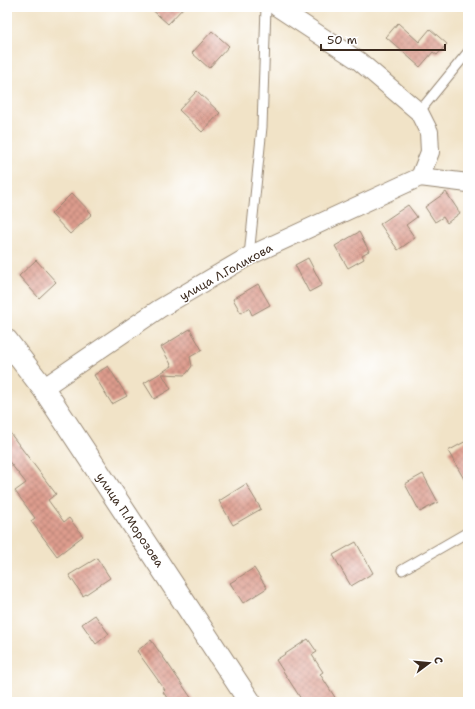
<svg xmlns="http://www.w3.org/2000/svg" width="475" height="709" viewBox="0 0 475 709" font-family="'Shantell Sans',sans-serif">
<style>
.building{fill:url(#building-cross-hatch)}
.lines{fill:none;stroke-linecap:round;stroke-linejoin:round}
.lane-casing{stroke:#968672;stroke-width:11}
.street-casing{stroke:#968672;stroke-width:20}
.secondary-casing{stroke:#968672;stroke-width:24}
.lane{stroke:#fff;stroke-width:9}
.street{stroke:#fff;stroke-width:18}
.secondary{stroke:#fff;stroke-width:22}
.labels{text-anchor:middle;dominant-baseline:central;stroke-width:3;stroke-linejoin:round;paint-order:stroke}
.street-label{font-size:12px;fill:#3b2a1e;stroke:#fff}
</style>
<defs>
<pattern id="building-cross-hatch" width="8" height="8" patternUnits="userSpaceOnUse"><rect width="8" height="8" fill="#dd9c8d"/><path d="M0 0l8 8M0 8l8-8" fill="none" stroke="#b47f73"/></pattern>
</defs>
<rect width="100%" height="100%" fill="#fff"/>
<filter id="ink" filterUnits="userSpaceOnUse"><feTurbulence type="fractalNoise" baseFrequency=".025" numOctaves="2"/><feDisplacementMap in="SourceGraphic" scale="8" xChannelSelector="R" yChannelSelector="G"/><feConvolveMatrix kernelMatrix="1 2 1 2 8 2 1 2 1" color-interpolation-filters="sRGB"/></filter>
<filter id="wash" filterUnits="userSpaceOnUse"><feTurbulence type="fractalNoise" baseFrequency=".012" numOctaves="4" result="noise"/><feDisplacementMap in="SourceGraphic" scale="16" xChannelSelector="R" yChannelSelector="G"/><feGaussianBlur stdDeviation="0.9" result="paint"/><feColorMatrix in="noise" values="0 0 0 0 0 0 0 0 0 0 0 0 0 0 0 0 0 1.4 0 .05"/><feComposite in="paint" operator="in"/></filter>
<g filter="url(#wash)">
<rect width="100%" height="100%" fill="#f1e3c7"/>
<g id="blocks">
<path class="building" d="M 149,7 L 184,7 L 168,24 Z
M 398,23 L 419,42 L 430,29 L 447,44 L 437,55 L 433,52 L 420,67 L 386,37 Z
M 212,31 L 229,46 L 209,68 L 192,53 Z
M 197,91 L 220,113 L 202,132 L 179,110 Z
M 446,192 L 460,213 L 447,223 L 443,217 L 435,222 L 425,207 Z
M 72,193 L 92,214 L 70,234 L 51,214 Z
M 408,205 L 417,217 L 406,225 L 415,238 L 398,250 L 380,224 Z
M 359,232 L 369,251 L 362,255 L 364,259 L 348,268 L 335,246 Z
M 308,258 L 322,285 L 309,292 L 295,265 Z
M 36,260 L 56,282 L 39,298 L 19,276 Z
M 258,284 L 270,305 L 252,315 L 249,308 L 241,313 L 233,299 Z
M 190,329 L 202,350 L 190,357 L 192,366 L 187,373 L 184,375 L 162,374 L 171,389 L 154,399 L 144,383 L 172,366 L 161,347 Z
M 108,366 L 127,396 L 112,404 L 94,375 Z
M 7,429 L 56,494 L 48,500 L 64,522 L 69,518 L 83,536 L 57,556 L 31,521 L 35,518 L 15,491 L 26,483 L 7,459 Z
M 468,440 L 468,486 L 448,451 Z
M 423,474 L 438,502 L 420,512 L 405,484 Z
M 246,484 L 261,509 L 233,525 L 219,501 Z
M 356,542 L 373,573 L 351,586 L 333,555 Z
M 97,558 L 110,578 L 83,596 L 69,575 Z
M 254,568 L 267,588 L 243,603 L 230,583 Z
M 95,615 L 109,634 L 96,644 L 82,624 Z
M 308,639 L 317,652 L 312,655 L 323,672 L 320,674 L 338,702 L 303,702 L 276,660 Z
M 151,640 L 168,664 L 194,702 L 170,702 L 163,692 L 165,690 L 137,651 Z"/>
</g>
</g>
<g filter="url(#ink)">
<use href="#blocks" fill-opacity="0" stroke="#968672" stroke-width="1"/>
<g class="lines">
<defs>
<path id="lane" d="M 419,112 L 468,52
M 249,256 L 262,127 L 266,7
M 402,570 L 468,532"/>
<path id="street" d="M 277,7 L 359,61 L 419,112 L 429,132 L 430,152 L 420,177
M 43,388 L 159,309 L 249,256 L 420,177 L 468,183"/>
<path id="secondary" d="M 7,341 L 43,388 L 250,702"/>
</defs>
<use href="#lane" class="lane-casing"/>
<use href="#street" class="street-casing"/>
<use href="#secondary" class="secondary-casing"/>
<use href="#lane" class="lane"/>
<use href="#street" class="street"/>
<use href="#secondary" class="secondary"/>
</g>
</g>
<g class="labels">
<g class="street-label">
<text transform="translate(226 272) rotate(-29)">улица Л.Голикова</text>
<text transform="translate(130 520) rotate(56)">улица П.Морозова</text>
</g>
</g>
<rect width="475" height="709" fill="none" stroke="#fff" stroke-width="24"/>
<g transform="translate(429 663) rotate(74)" stroke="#ffffff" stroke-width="3" paint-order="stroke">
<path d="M0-3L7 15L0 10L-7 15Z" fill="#3b2a1e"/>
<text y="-6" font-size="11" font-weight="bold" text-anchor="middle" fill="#3b2a1e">С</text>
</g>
<path d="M321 44v6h124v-6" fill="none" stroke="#3b2a1e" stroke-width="2"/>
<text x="327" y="44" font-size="12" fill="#3b2a1e" stroke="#ffffff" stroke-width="3" paint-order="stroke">50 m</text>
</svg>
